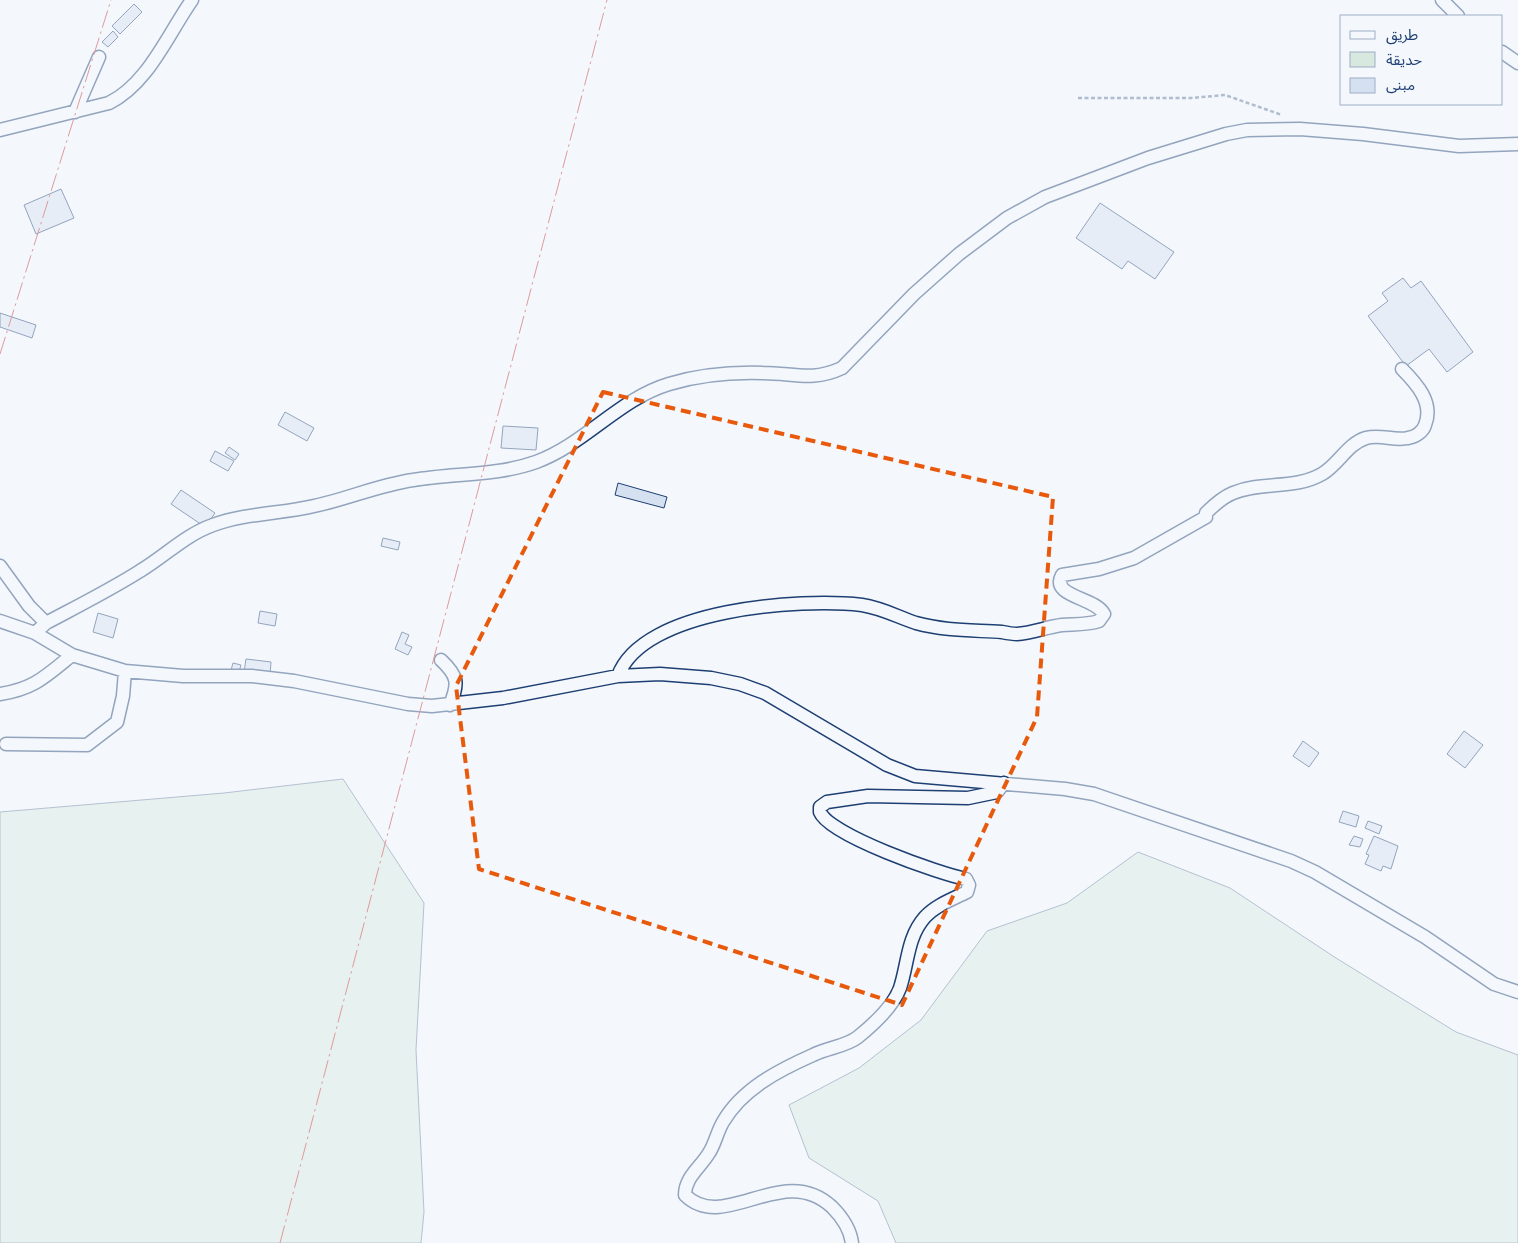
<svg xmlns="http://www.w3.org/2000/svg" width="1518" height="1243" viewBox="0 0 1518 1243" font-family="'Playfair Display','Noto Sans Arabic',serif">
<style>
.green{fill:#d7e8df;stroke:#687fa3}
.building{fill:#d5e0f0;stroke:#1d3f73}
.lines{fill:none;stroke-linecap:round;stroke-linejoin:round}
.street-casing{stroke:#1d3f73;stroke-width:15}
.path{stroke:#5e769c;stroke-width:2.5;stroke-dasharray:4 2.5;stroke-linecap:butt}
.street{stroke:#f4f7fb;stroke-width:12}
.power{stroke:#c62828;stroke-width:1;stroke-dasharray:18 4 2.5 4;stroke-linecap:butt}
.marked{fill:none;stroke:#e8590c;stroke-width:4;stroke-dasharray:10 6;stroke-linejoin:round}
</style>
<rect width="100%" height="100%" fill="#f4f7fb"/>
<path class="green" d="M 343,779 L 424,903 L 416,1050 L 424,1212 L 421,1243 L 0,1243 L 0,812 L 224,793 Z
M 1138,852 L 1230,888 L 1336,958 L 1456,1032 L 1518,1055 L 1518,1243 L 896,1243 L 878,1201 L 809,1158 L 789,1105 L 859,1068 L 921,1020 L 987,931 L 1067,903 Z"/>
<path class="building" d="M 134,4 L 142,12 L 120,34 L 112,26 Z
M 113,31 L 118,37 L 108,47 L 102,42 Z
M 61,189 L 74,218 L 36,234 L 24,205 Z
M 1100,203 L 1174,252 L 1155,279 L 1128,261 L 1122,269 L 1076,238 Z
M 1403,278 L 1411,288 L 1421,281 L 1473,352 L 1447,372 L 1429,349 L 1406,366 L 1368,316 L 1388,301 L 1382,293 Z
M 0,313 L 36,325 L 32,338 L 0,327 Z
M 285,412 L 314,428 L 307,441 L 278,425 Z
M 503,426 L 538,428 L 536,450 L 501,448 Z
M 229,447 L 239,454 L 235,460 L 225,453 Z
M 215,451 L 234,461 L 228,471 L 210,461 Z
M 618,483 L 667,497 L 664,508 L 615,495 Z
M 181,490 L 215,513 L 205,527 L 171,504 Z
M 383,538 L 400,542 L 398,550 L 381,546 Z
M 260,611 L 277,614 L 275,626 L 258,623 Z
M 98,613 L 118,619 L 113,638 L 93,632 Z
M 402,632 L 409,635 L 405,644 L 412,647 L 408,655 L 395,649 Z
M 246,659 L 271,662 L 270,675 L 244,672 Z
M 233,663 L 241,665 L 239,672 L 231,670 Z
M 1464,731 L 1483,745 L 1465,768 L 1447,754 Z
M 1303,741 L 1319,753 L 1309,767 L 1293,756 Z
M 1343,811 L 1359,816 L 1356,827 L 1339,822 Z
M 1368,821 L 1382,826 L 1379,834 L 1365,828 Z
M 1354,836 L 1363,839 L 1360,847 L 1349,845 Z
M 1374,836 L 1398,846 L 1391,869 L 1383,866 L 1381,871 L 1365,864 L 1369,855 L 1366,854 Z"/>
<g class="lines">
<defs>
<path id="street" d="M 1442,0 L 1458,16
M 1502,52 L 1518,63
M 75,112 L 99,57
M 0,130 L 109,103 C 148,84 168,34 192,0
M 0,566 L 29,606 L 46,623
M 0,621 L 35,633 L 72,655 L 125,671 L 183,676 L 252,676 L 294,681 L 408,704 L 432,706 L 503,698 L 618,676 L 660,674 L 711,678 L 740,684 L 765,693 L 887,765 L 915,776 L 1065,789 L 1094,794 L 1291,861 L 1315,872 L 1425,937 L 1494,984 L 1518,992
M 35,633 L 46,623 C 78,606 110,590 140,571 C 165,556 185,535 213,525 C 246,513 280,514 314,506 C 347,499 379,485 413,480 C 454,473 497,476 536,462 C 585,444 619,399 669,384 C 699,375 731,372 763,373 C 794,373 812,382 842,368 L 914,294 L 959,254 L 1007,218 L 1045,197 L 1148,158 L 1226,134 L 1247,130 L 1300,129 L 1363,134 L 1459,146 L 1518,144
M 441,660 C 458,676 459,683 450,705
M 618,676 C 643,608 801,598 862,605 C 882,608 898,617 916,623 C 945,631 973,630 1002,632 C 1007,633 1012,634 1017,634 C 1032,633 1047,627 1062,625 C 1074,624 1087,625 1099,621 L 1104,614 C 1095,597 1050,597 1062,575 L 1099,569 L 1134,558 L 1206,517 L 1206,513 C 1214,505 1223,497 1233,493 C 1262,481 1294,490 1322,474 C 1339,464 1347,444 1366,438 C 1380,434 1394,441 1408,438 C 1415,437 1423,432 1425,425 C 1434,403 1417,384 1402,369
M 0,694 C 34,689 46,676 72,655
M 6,744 L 87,745 L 117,722 L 123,696 L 125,671
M 852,1243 C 850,1228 842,1217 832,1207 C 783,1161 724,1234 685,1195 C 685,1177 700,1168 709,1153 C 715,1144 717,1132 723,1122 C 742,1089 779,1070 813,1055 C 827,1048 847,1046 858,1037 C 874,1024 893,1007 900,988 C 908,964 907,937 925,917 C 936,905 953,899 967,892 L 969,885 L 966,879 C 940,874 829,835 820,812 L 820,807 L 827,802 L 868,796 L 968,798 L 997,792 L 1004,783"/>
</defs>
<use href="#street" class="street-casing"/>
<path class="path" d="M 1078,98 L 1191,98 L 1225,95 L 1282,115"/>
<use href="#street" class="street"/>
<path class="power" d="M 0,354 L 111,0
M 280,1243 L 607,0"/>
</g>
<path d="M0 0H1518V1243H0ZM 603,392 L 1053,497 L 1037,717 L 902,1005 L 479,869 L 456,686 Z" fill="#f4f7fb" fill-opacity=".55" fill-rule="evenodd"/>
<path class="marked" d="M 603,392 L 1053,497 L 1037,717 L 902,1005 L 479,869 L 456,686 Z"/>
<rect x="1340" y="15" width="162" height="90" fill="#f4f7fb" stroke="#9eadc5"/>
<rect x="1350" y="31" width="25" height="8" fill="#f4f7fb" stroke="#9eadc5"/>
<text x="1386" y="40" font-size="15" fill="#1d3f73">طريق</text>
<rect x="1350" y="52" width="25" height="15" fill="#d7e8df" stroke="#9eadc5"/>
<text x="1386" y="65" font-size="15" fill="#1d3f73">حديقة</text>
<rect x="1350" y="78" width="25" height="15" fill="#d5e0f0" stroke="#9eadc5"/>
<text x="1386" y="90" font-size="15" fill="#1d3f73">مبنى</text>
</svg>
